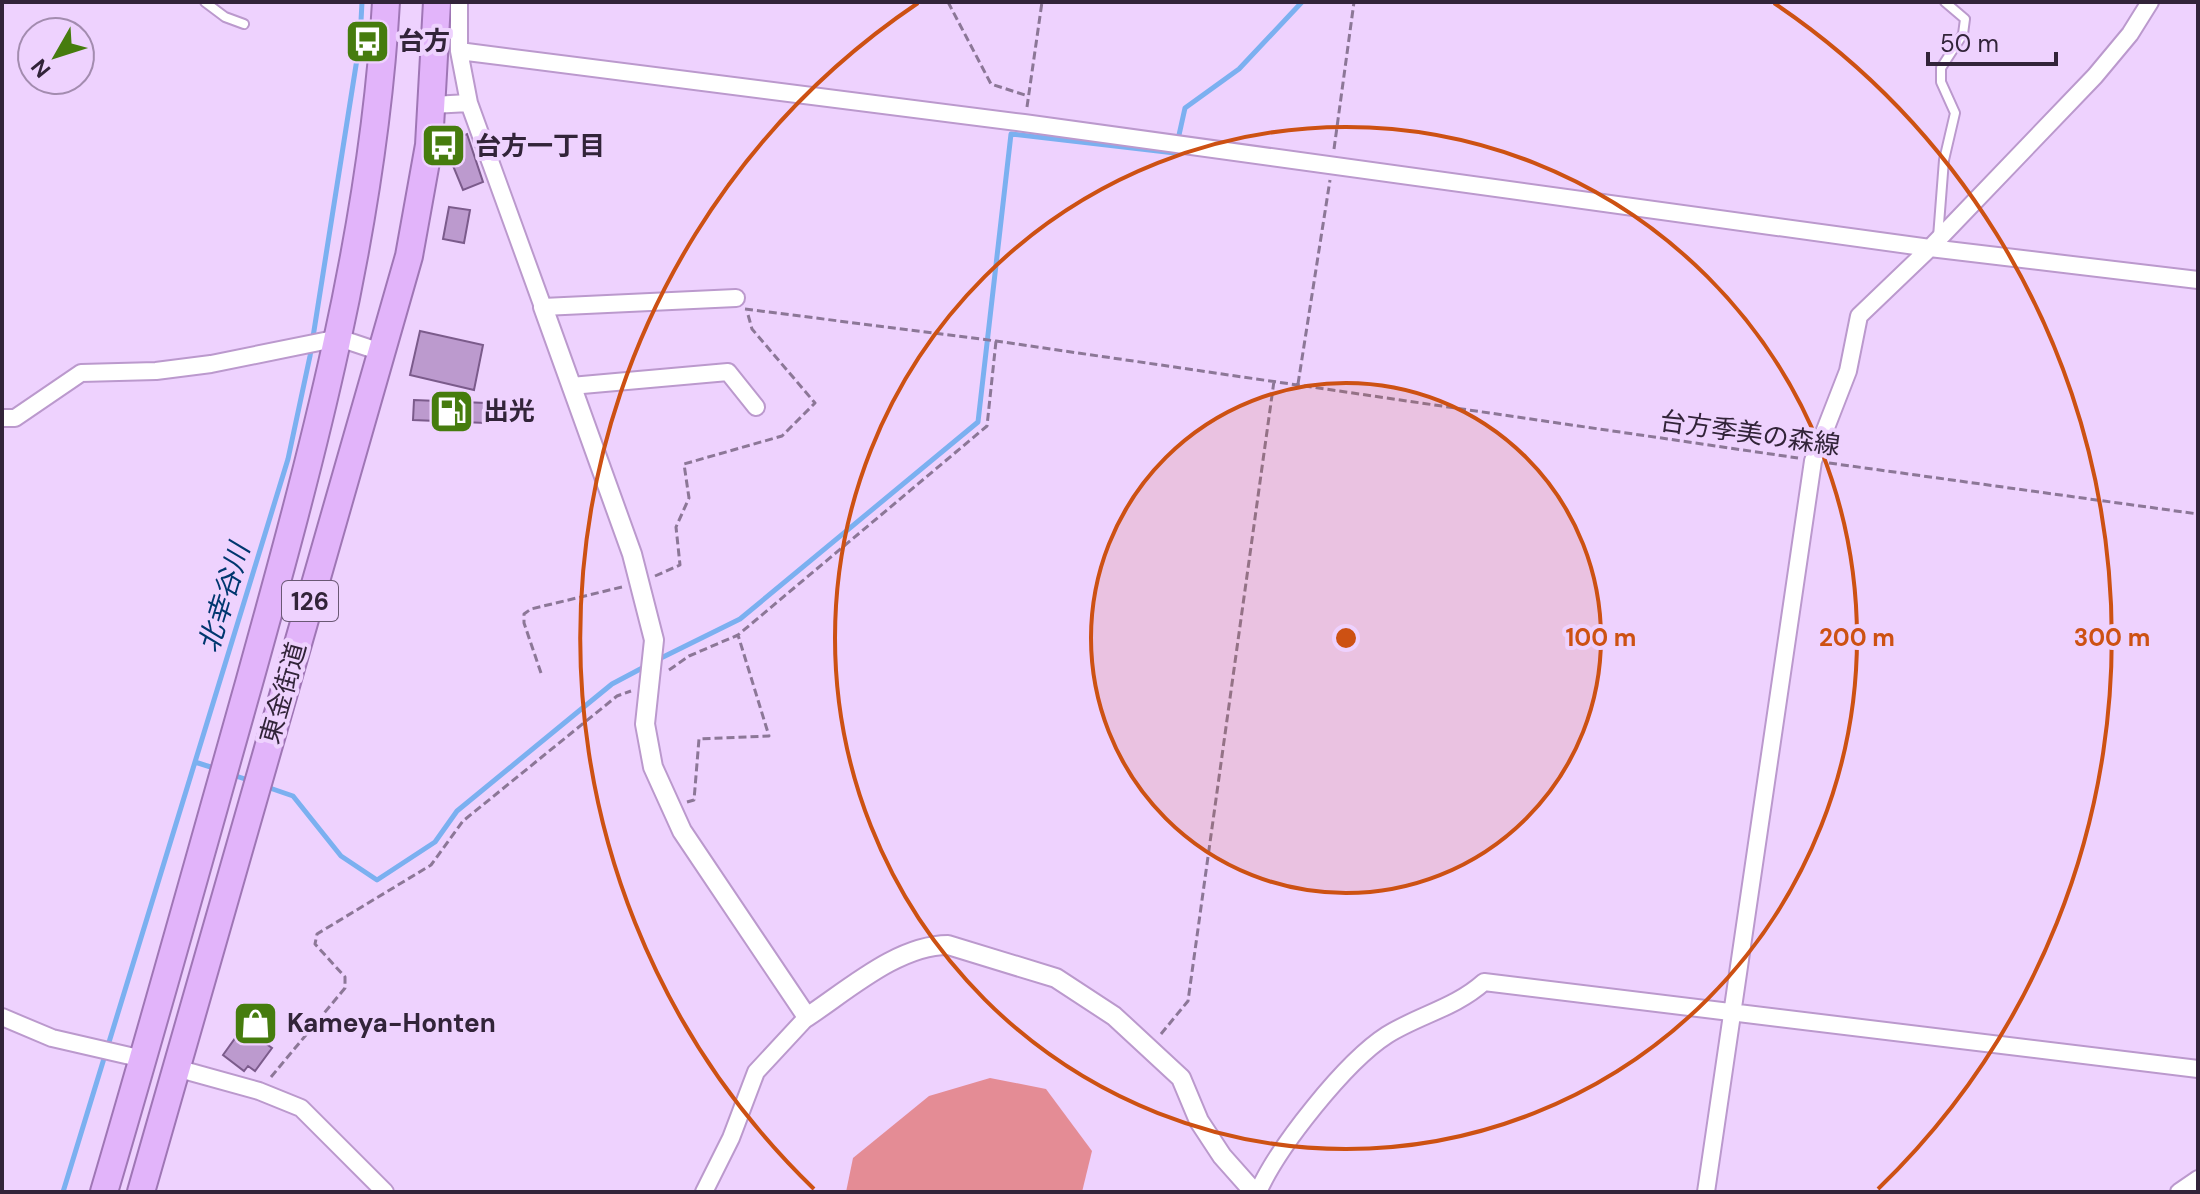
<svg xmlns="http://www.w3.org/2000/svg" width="2200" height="1194" viewBox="0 0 2200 1194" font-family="'DM Sans','Noto Sans JP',sans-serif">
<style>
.forest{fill:#e48c95}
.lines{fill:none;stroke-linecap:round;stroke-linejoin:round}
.stream{stroke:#7bb0f0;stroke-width:5}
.building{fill:#bc9ace;stroke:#7b5b8b;stroke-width:2}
.service-casing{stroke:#bb99cd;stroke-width:12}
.minor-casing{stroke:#bb99cd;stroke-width:20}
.tertiary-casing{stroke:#bb99cd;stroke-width:22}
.trunk-casing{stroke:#9f76b5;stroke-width:30}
.path{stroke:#8c7797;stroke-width:3;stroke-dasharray:8 4;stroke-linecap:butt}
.service{stroke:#fff;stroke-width:8}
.minor{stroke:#fff;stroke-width:16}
.tertiary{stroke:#fff;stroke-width:18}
.trunk{stroke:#e2b4fa;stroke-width:26}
.ring{fill:none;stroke:#cd5113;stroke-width:4}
.labels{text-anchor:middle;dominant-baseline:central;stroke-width:8;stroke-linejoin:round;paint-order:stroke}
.shield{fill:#eed2fe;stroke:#6a5874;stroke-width:2}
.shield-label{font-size:24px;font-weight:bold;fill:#322439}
.poi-label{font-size:26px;font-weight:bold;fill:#322439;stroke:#eed2fe;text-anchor:start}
.street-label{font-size:26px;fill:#322439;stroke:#eed2fe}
.water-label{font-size:28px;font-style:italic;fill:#00376f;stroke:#eed2fe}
.centre{fill:#cd5113;stroke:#eed2fe;stroke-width:4}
.ring-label{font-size:24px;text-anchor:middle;font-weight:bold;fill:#cd5113;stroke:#eed2fe;stroke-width:8;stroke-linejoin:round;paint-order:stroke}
</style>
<rect width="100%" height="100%" fill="#eed2fe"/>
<path class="forest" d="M 990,1078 L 1046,1089 L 1092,1151 L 1082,1192 L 846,1192 L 853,1158 L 929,1096 Z"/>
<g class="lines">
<path class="stream" d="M 655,661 L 740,619 L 978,422 L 1011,134 L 1175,153 L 1185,108 L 1239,69 L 1302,2
M 195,762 L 217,769
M 230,774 L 251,781
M 264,786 L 293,796 L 341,856 L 377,880 L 435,842 L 457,811 L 574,715 L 612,684 L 646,666
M 63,1192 L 288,459 L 310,356 L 360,40 L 362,2"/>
</g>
<path class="building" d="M 467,134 L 483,182 L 463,190 L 451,161 L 457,158 L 451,141 Z
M 449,207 L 470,210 L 464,243 L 443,239 Z
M 420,331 L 483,345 L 474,390 L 410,375 Z
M 414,400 L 486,403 L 486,423 L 413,420 Z
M 256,1009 L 272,1020 L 265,1029 L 271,1034 L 265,1043 L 272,1048 L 255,1071 L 248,1066 L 244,1071 L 223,1055 Z"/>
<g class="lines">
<defs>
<path id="service" d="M 205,2 L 225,17 L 244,24
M 1938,237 L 1944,160 L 1955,113 L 1941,82 L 1941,68 L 1963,34 L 1965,19 L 1945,2"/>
<path id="minor" d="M 459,2 L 459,51 L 469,103 L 543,307 L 736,298
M 459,51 L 1024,123 L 1930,248 L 2198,280
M 432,105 L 469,103
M 571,386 L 728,372 L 756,407
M 2,418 L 15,418 L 81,373 L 156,371 L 211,364 L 339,338 L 381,352
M 2,1017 L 52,1038 L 143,1059
M 176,1068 L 259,1091 L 301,1108 L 385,1192
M 704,1192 L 731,1138 L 756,1072 L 807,1017
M 1258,1192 C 1278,1147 1345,1062 1387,1035 C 1419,1015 1455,1008 1484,982 L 2198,1069
M 1706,1192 L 1813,461 L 1848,371 L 1859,316 L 1930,248 L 2095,76 L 2130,34 L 2150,2
M 2179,1192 L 2198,1179"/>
<path id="tertiary" d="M 543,307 L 632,554 L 654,640 L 645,724 L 653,767 L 682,831 L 807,1017 C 848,990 898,945 948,945 L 1056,978 L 1114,1016 L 1181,1078 L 1199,1121 L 1222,1156 L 1254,1192"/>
<path id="trunk" d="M 104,1192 C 154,1023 201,853 249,683 C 311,460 373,234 386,2
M 141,1192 L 409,256 L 429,145 L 437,2"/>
</defs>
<use href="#service" class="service-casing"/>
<use href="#minor" class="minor-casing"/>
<use href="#tertiary" class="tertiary-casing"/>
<use href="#trunk" class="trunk-casing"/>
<path class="path" d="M 948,2 L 991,84 L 1028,96
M 1027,107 L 1042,2
M 1334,149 L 1354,2
M 745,309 L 996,341 L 1798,458
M 1298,384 L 1330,180
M 1829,463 L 2198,514
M 655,576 L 680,565 L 676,527 L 689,498 L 684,464 L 782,436 L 815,403 L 752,329 L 747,311
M 669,670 L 689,656 L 738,635 L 987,426 L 996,341
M 541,673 L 524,623 L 524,614 L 531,609 L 622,587
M 687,802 L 694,800 L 699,739 L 769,736 L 738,635
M 1161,1034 L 1188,1001 L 1274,381
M 271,1077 L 345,988 L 345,977 L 315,944 L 317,934 L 431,865 L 463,821 L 617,696 L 631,691"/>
<use href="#service" class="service"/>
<use href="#minor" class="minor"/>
<use href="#tertiary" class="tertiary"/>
<use href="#trunk" class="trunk"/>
</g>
<circle cx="1346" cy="638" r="255" fill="#cd5113" fill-opacity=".12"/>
<g class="ring">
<circle cx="1346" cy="638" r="255"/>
<circle cx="1346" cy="638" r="511"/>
<path d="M814 1189A766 766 0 0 1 918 3M1774 3A766 766 0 0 1 1878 1189"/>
</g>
<defs>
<symbol id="bus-square" viewBox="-11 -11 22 22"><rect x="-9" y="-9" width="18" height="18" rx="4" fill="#467c0e" stroke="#eed2fe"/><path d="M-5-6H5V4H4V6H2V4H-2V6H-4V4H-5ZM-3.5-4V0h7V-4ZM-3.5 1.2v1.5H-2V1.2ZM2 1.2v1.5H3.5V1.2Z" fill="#fff"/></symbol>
<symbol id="fuel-square" viewBox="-11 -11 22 22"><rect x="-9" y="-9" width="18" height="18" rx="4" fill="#467c0e" stroke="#eed2fe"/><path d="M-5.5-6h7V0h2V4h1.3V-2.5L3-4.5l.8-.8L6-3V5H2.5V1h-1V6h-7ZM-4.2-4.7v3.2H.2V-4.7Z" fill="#fff"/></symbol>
<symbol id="shop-square" viewBox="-11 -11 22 22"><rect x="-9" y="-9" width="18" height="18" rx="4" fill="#467c0e" stroke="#eed2fe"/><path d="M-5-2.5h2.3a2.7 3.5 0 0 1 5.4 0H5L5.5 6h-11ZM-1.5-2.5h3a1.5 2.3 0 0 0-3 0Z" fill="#fff"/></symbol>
</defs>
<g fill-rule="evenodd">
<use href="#bus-square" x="342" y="16" width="51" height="51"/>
<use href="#bus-square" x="418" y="120" width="51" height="51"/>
<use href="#fuel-square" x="426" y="386" width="51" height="51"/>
<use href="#shop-square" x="230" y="998" width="51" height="51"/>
</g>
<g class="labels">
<rect class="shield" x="282" y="581" width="56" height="40" rx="6"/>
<g class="shield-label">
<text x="310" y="601">126</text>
</g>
<g class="poi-label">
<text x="398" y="41">台方</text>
<text x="475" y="146">台方一丁目</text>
<text x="483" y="411">出光</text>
<text x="287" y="1023">Kameya-Honten</text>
</g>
<g class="street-label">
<text transform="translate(1750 433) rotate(8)">台方季美の森線</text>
<text transform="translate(283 693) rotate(-74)">東金街道</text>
</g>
<g class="water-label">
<text transform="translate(224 598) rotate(-73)">北幸谷川</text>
</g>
</g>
<circle cx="1346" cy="638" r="12" class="centre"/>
<g class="ring-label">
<text x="1601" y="646">100 m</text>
<text x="1857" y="646">200 m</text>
<text x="2112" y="646">300 m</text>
</g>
<rect width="2200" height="1194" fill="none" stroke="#322439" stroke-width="8"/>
<g transform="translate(56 56) rotate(231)"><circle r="38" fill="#eed2fe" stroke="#a38caf" stroke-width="2"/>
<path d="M0-6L14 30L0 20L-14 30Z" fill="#467c0e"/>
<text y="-12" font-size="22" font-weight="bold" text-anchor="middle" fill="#322439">N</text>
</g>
<path d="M1928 52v12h128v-12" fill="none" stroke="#322439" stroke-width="4"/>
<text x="1940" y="52" font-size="24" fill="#322439" stroke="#eed2fe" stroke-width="6" paint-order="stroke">50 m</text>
</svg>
